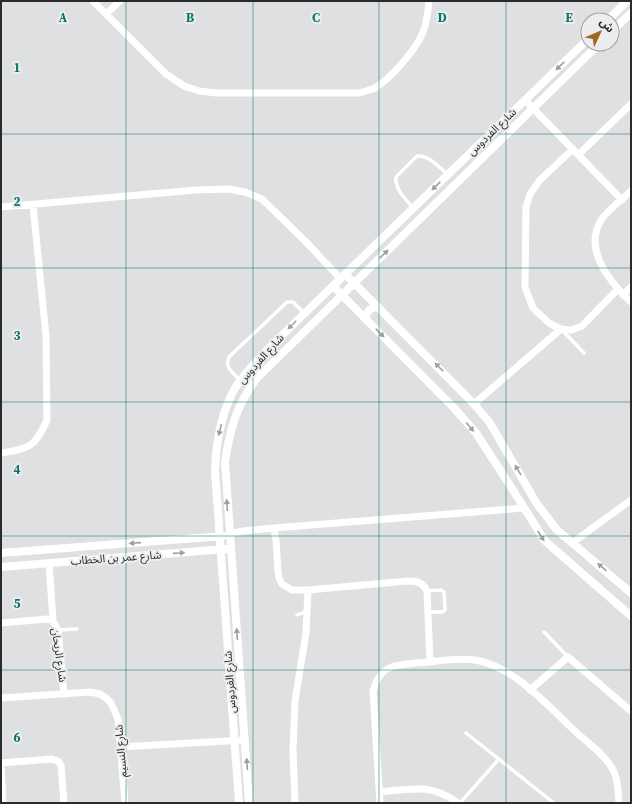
<svg xmlns="http://www.w3.org/2000/svg" width="632" height="804" viewBox="0 0 632 804" font-family="'Source Serif 4','Noto Sans Arabic',serif">
<style>
.lines{fill:none;stroke-linecap:round;stroke-linejoin:round}
.service{stroke:#fff;stroke-width:3.5}
.minor{stroke:#fff;stroke-width:7}
.tertiary{stroke:#fff;stroke-width:8}
.oneway{fill:#9f9fa0}
.grid{fill:none;stroke:#0f766e;stroke-width:1;stroke-opacity:0.55}
.labels{text-anchor:middle;dominant-baseline:central;stroke-width:4;stroke-linejoin:round;paint-order:stroke}
.street-label{font-size:11px;fill:#2a2a2b;stroke:#ecedee}
.grid-label{font-size:13px;text-anchor:middle;font-weight:bold;fill:#0f766e;stroke:#ecedee;stroke-width:4;stroke-linejoin:round;paint-order:stroke}
</style>
<rect width="100%" height="100%" fill="#dfe0e1"/>
<g class="lines">
<path class="service" d="M 413,208 C 407,200 394,189 396,177 L 417,156 C 429,155 439,167 447,174
M 562,330 L 584,353
M 240,380 C 233,373 224,367 229,357 L 287,302 L 293,302 L 304,313
M 427,591 L 441,590 L 444,592 L 445,610 L 442,612 L 429,612
M 297,615 L 307,611
M 58,630 L 77,629
M 544,632 L 568,657
M 466,733 L 554,803
M 460,803 L 499,759"/>
<path class="minor" d="M 93,1 L 166,74 L 184,86 L 199,91 L 216,93 L 360,93 C 365,91 370,90 375,88 C 391,78 416,50 423,32 C 427,22 428,11 429,1
M 106,14 L 120,1
M 525,100 L 622,200
M 573,149 L 540,180 L 530,194 L 526,207 L 525,287 L 533,308 L 549,323 L 561,329 L 571,330 L 582,326 L 618,289
M 578,155 L 631,104
M 631,191 C 622,200 606,211 600,222 C 584,251 611,283 631,302
M 1,207 L 196,190 L 228,189 L 245,192 L 262,199 L 305,241 L 340,278
M 623,295 L 631,287
M 474,404 L 561,329
M 1,453 C 29,448 35,448 47,420 L 46,336 L 33,205
M 274,528 L 276,540 L 278,571 L 279,578 L 282,584 L 292,590 L 308,590 L 408,581 C 418,581 423,583 427,591 L 430,662
M 229,534 L 243,531 L 274,528 L 524,508
M 572,543 L 631,500
M 49,563 L 53,621
M 1,623 L 47,619 L 53,621 L 58,630 L 64,694
M 530,690 L 568,657 L 631,711
M 1,698 L 90,692 L 100,694 L 106,698 L 111,703 L 118,719 L 125,803
M 120,747 L 245,740
M 1,763 L 52,759 L 58,761 L 61,765 L 64,803
M 1,766 L 3,803
M 380,792 C 412,789 430,783 458,803
M 295,803 L 293,750 L 295,701 L 306,633 L 308,590
M 380,803 L 373,691 C 380,665 394,665 417,663 C 435,662 456,657 475,660 C 514,666 549,707 577,733 C 589,744 604,754 612,768 C 618,778 618,791 619,803"/>
<path class="tertiary" d="M 608,20 L 627,1
M 612,31 L 631,13
M 345,274 L 474,404 L 490,423 L 537,504 L 557,530 L 631,593
M 333,286 L 454,408 L 476,433 L 511,487 L 545,541 L 631,616
M 365,318 L 369,310 L 377,306
M 1,553 L 223,536
M 1,567 L 226,549
M 239,803 L 215,471 C 216,442 221,413 235,388 C 245,372 260,358 273,344 L 588,39
M 249,803 L 225,462 C 230,429 236,406 257,378 L 599,44"/>
</g>
<defs><path id="oneway-solid" d="M-6-.8H1V-3.2L6.5 0L1 3.2V.8H-6Z"/></defs>
<g class="oneway">
<use href="#oneway-solid" transform="translate(560 66) rotate(136)"/>
<use href="#oneway-solid" transform="translate(436 186) rotate(136)"/>
<use href="#oneway-solid" transform="translate(384 254) rotate(-44)"/>
<use href="#oneway-solid" transform="translate(292 325) rotate(135)"/>
<use href="#oneway-solid" transform="translate(380 333) rotate(45)"/>
<use href="#oneway-solid" transform="translate(439 367) rotate(-135)"/>
<use href="#oneway-solid" transform="translate(470 427) rotate(50)"/>
<use href="#oneway-solid" transform="translate(220 430) rotate(103)"/>
<use href="#oneway-solid" transform="translate(518 470) rotate(-121)"/>
<use href="#oneway-solid" transform="translate(227 505) rotate(-94)"/>
<use href="#oneway-solid" transform="translate(541 536) rotate(58)"/>
<use href="#oneway-solid" transform="translate(135 543) rotate(176)"/>
<use href="#oneway-solid" transform="translate(179 553) rotate(-4)"/>
<use href="#oneway-solid" transform="translate(602 567) rotate(-139)"/>
<use href="#oneway-solid" transform="translate(237 634) rotate(-94)"/>
<use href="#oneway-solid" transform="translate(247 764) rotate(-94)"/>
</g>
<path class="grid" d="M 126,1 L 126,803M 253,1 L 253,803M 379,1 L 379,803M 506,1 L 506,803M 1,134 L 631,134M 1,268 L 631,268M 1,402 L 631,402M 1,536 L 631,536M 1,670 L 631,670"/>
<g class="labels">
<g class="street-label">
<text transform="translate(492 132) rotate(-44)">شارع الفردوس</text>
<text transform="translate(261 359) rotate(-48)">شارع الفردوس</text>
<text transform="translate(116 558) rotate(-4)">شارع عمر بن الخطاب</text>
<text transform="translate(59 655) rotate(82)">شارع الريحان</text>
<text transform="translate(230 682) rotate(-94)">شارع الفردوس</text>
<text transform="translate(121 751) rotate(-95)">شارع النسيم</text>
</g>
</g>
<g class="grid-label">
<text x="63" y="22">A</text>
<text x="190" y="22">B</text>
<text x="316" y="22">C</text>
<text x="442" y="22">D</text>
<text x="569" y="22">E</text>
<text x="17" y="72">1</text>
<text x="17" y="206">2</text>
<text x="17" y="340">3</text>
<text x="17" y="474">4</text>
<text x="17" y="608">5</text>
<text x="17" y="742">6</text>
</g>
<rect width="632" height="804" fill="none" stroke="#2a2a2b" stroke-width="4"/>
<g transform="translate(600 32) rotate(46)"><circle r="19" fill="#ecedee" stroke="#9e9fa0"/>
<path d="M0-3L7 15L0 10L-7 15Z" fill="#a16626"/>
<text y="-6" font-size="11" font-weight="bold" text-anchor="middle" fill="#2a2a2b">ش</text>
</g>
</svg>
